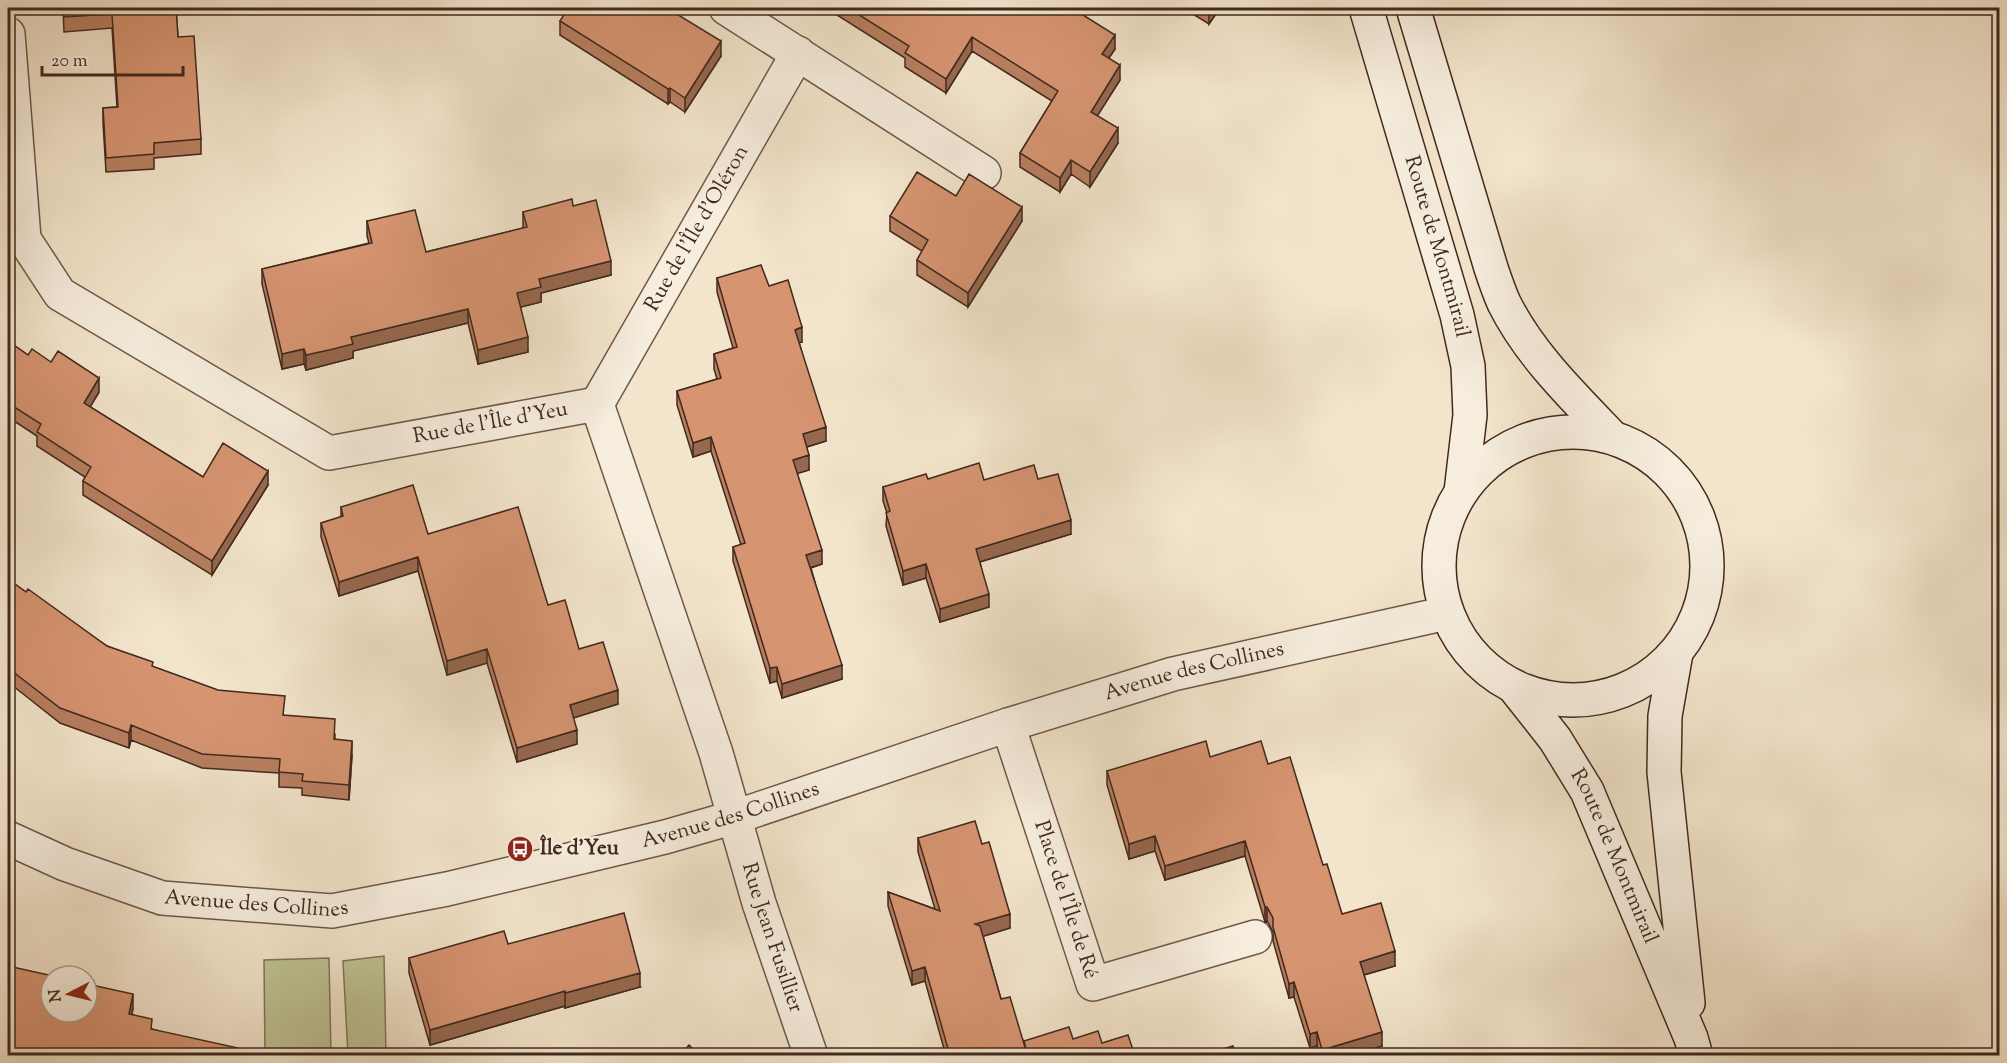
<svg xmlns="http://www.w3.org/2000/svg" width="2007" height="1063" viewBox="0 0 2007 1063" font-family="'Sorts Mill Goudy',serif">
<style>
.green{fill:#bec395;stroke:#80765a;stroke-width:1.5}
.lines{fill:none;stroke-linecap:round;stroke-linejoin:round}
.street-casing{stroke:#6e584a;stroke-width:36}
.secondary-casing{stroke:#41291f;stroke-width:36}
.street{stroke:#f7eede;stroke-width:33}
.secondary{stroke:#f7eede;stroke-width:33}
.wall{fill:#b87f61;stroke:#41291f;stroke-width:1.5}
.shaded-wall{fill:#96684f;stroke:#41291f;stroke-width:1.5}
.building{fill:#d69471;stroke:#41291f;stroke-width:1.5}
.labels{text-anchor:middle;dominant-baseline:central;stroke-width:5;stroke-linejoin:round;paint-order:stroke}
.street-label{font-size:21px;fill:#41291f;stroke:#f7eede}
.poi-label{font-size:21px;font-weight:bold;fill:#41291f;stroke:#f7eede;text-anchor:start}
</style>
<rect width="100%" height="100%" fill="#f3e5cc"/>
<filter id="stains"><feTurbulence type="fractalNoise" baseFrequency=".00333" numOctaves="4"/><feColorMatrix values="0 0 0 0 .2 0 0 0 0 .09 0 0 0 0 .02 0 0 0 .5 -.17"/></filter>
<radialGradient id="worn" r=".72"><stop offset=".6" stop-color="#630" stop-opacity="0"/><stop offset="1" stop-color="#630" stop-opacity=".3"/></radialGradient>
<path class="green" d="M 384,956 L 386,1055 L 348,1055 L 343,961 Z
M 329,958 L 331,1055 L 265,1055 L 264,960 Z"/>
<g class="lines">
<defs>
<g id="street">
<path d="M 726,8 L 984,173"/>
<path id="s1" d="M 8,34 L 24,239 L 60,294 L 329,453 L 597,404 L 716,753 L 759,903 L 811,1056"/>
<path id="s2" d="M 597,404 L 798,53"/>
<path id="s3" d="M 1008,725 L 1093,984 L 1255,937"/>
<path id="s4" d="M 8,838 L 65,864 L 162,898 L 332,911 L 447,889 L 665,837 L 735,817 L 1008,725 L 1173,674 L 1447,613"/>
</g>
<g id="secondary">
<path id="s5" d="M 1366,8 L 1457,315 L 1468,366 L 1470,415 L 1461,492"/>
<path d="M 1413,8 L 1491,268 C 1495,280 1499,292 1504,303 C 1530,355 1573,396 1612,437"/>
<circle cx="1573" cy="566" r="134"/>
<path d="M 1676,653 L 1665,716 L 1664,772 L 1688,1003"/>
<path id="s6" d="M 1514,687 L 1555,739 L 1587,791 L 1691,1038 L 1696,1056"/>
</g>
</defs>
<use href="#street" class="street-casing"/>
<use href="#secondary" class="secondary-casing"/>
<use href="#street" class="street"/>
<use href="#secondary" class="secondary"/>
</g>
<path class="wall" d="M 63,8 L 176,8 L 178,37 L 201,139 L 201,154 L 154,158 L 154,169 L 106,172 L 103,123 L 103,108 L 117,107 L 112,28 L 64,32 Z
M 826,8 L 1043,8 L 1115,49 L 1109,58 L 1120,80 L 1097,116 L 1118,143 L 1090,187 L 1071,174 L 1060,192 L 1020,167 L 1020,153 L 1052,101 L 972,51 L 946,93 L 905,67 L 905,58 Z
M 1183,8 L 1220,8 L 1209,24 Z
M 560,21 L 721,56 L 685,112 L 670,102 L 668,104 L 560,35 Z
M 956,196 L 1022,221 L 968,307 L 917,275 L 917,260 L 922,251 L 890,231 L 890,216 Z
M 573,206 L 611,275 L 541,293 L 541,302 L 520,307 L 528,352 L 478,364 L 468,323 L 353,351 L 353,358 L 306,370 L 304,364 L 282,369 L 262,284 L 262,269 L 369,243 L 367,236 L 367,221 L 426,252 L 523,228 L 523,212 Z
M 717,278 L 769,286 L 802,342 L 799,342 L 826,441 L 807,447 L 809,470 L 797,473 L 822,564 L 811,568 L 842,679 L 782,698 L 777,681 L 770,683 L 733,561 L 733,547 L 741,545 L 711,451 L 693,457 L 677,405 L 677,391 L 717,379 L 714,369 L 714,354 L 733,348 L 717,292 Z
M 8,341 L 28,355 L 99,392 L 90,407 L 203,477 L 268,485 L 212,575 L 83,495 L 83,481 L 85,477 L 37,446 L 37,436 L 8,417 Z
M 928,479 L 984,480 L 1038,479 L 1071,534 L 980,562 L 989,607 L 940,622 L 926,578 L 903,585 L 886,526 L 887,513 L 883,501 L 883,487 Z
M 341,507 L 428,534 L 548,605 L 618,704 L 573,718 L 577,744 L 517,762 L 487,663 L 447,675 L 418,571 L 339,596 L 321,537 L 321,523 L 341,517 Z
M 8,579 L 26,592 L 107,646 L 153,667 L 335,734 L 335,739 L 352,755 L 349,800 L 302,795 L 302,788 L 279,787 L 279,773 L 202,768 L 131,740 L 129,748 L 60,723 L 8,682 Z
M 1210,757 L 1268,764 L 1323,865 L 1342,914 L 1395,966 L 1364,975 L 1382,1046 L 1351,1056 L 1319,1056 L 1317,1046 L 1310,1048 L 1294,997 L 1289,998 L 1273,941 L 1273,932 L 1267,921 L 1265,922 L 1245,856 L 1165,880 L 1155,851 L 1129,859 L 1107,785 L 1107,771 Z
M 918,838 L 982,844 L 1010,928 L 983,936 L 1001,999 L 1024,1042 L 1073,1039 L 1102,1043 L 1135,1056 L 946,1056 L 925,981 L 912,985 L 888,906 L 888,892 L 935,909 L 918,852 Z
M 508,944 L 640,987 L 565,1008 L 565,1006 L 430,1045 L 409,973 L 409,958 Z
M 8,966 L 133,1008 L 132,1014 L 152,1029 L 238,1056 L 8,1022 Z"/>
<path class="shaded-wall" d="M 1209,8 L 1220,8 L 1209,24 Z
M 1115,35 L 1115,49 L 1102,68 L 1102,54 Z
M 972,37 L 972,51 L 946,93 L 946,79 Z
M 721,41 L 721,56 L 685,112 L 685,98 Z
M 1120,65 L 1120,80 L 1091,126 L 1091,112 Z
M 670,88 L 670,102 L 668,104 L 668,89 Z
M 1118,128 L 1118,143 L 1090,187 L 1090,172 Z
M 1071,160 L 1071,174 L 1060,192 L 1060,178 Z
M 1022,207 L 1022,221 L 968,307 L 968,293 Z
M 611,261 L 611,275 L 541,293 L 541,302 L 517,308 L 517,293 L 539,279 Z
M 468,309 L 468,323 L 353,351 L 353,358 L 306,370 L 306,355 L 351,337 Z
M 802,327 L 802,342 L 795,344 L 795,330 Z
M 528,337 L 528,352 L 478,364 L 478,350 Z
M 304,349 L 304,364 L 282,369 L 282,354 Z
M 99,378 L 99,392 L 84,417 L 84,403 Z
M 826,427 L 826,441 L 803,448 L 803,434 Z
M 711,437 L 711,451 L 693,457 L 693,443 Z
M 809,455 L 809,470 L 793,475 L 793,460 Z
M 268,471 L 268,485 L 212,575 L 212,561 Z
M 1071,520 L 1071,534 L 976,563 L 976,549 Z
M 822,550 L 822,564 L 806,569 L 806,555 Z
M 418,557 L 418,571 L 339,596 L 339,582 Z
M 926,564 L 926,578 L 903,585 L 903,571 Z
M 989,594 L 989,607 L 940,622 L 940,609 Z
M 487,649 L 487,663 L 447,675 L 447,661 Z
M 842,665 L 842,679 L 782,698 L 782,684 Z
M 777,667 L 777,681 L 770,683 L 770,668 Z
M 618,690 L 618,704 L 570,719 L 570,705 Z
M 131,725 L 131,740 L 129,748 L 129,733 Z
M 577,730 L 577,744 L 517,762 L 517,748 Z
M 352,741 L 352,755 L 349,800 L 349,785 Z
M 1155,836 L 1155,851 L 1129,859 L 1129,844 Z
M 1245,841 L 1245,856 L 1165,880 L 1165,866 Z
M 1265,907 L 1267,907 L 1267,921 L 1265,922 Z
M 1010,914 L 1010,928 L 975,939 L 975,924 Z
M 1395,951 L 1395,966 L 1360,976 L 1360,962 Z
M 925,967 L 925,981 L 912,985 L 912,971 Z
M 640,973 L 640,987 L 565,1008 L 565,993 Z
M 1294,982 L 1294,997 L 1289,998 L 1289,984 Z
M 565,991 L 565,1006 L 430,1045 L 430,1030 Z
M 133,994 L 133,1008 L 129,1027 L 129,1014 Z
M 1317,1032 L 1317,1046 L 1310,1048 L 1310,1034 Z
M 1382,1032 L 1382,1046 L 1351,1056 L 1322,1056 L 1322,1050 Z"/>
<path class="building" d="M 64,8 L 176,8 L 178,37 L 194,36 L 201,139 L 154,143 L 154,154 L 106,158 L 103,108 L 118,107 L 112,14 L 64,17 Z
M 568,8 L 667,8 L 721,41 L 685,98 L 670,88 L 668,89 L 560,21 Z
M 848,8 L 1043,8 L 1047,10 L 1048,8 L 1072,8 L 1115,35 L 1102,54 L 1120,65 L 1091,112 L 1118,128 L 1090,172 L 1071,160 L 1060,178 L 1020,153 L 1058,91 L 972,37 L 946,79 L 905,53 L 909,46 Z
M 917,172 L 956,196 L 969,174 L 1022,207 L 968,293 L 917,260 L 928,240 L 890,216 Z
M 572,199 L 573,206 L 596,200 L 611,261 L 539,279 L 541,287 L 517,293 L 528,337 L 478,350 L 468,309 L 351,337 L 353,344 L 329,350 L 306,355 L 304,349 L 282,354 L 262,269 L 372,243 L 367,221 L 415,210 L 426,252 L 527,227 L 523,212 Z
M 761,265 L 769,286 L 788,280 L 802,327 L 795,330 L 826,427 L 803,434 L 809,455 L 793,460 L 822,550 L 806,555 L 842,665 L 782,684 L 777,667 L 770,668 L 733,547 L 745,543 L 711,437 L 693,443 L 677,391 L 721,378 L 714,354 L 737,347 L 717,278 Z
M 8,341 L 28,355 L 32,349 L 51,362 L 58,351 L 99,378 L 84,403 L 203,477 L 223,443 L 268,471 L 212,561 L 83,481 L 91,467 L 37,432 L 41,424 L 8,403 Z
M 979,463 L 984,480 L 1034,465 L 1038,479 L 1058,474 L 1071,520 L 976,549 L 989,594 L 940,609 L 926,564 L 903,571 L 886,513 L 890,511 L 883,487 L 926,474 L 928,479 Z
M 413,485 L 428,534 L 518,507 L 548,605 L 565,600 L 579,649 L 603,642 L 618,690 L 570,705 L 577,730 L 517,748 L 487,649 L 447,661 L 418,557 L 339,582 L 321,523 L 343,516 L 341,507 Z
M 8,579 L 26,592 L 28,589 L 107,646 L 153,662 L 152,666 L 218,690 L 285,696 L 283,715 L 335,719 L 334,739 L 352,741 L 349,785 L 302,781 L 303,774 L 279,772 L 280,759 L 202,754 L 131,725 L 129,733 L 60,708 L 8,668 Z
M 1206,741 L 1210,757 L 1261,741 L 1268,764 L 1290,757 L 1323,865 L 1327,864 L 1342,914 L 1381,903 L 1395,951 L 1360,962 L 1382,1032 L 1322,1050 L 1317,1032 L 1310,1034 L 1294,982 L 1289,984 L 1273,927 L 1273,918 L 1267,907 L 1265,907 L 1245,841 L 1165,866 L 1155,836 L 1129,844 L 1107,771 Z
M 975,821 L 982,844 L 989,842 L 1010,914 L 975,924 L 980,926 L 1001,999 L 1010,997 L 1027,1054 L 1021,1056 L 950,1056 L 925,967 L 912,971 L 888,892 L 940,911 L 918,838 Z
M 624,913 L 640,973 L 565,993 L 565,991 L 430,1030 L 409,958 L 504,931 L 508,944 Z
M 8,966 L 53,976 L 51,976 L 51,1012 L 87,1012 L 87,984 L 133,994 L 129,1014 L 152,1019 L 151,1029 L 238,1048 L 236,1056 L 8,1056 L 8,1034 L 13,1009 L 8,1008 Z
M 1069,1027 L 1073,1039 L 1098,1031 L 1102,1043 L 1128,1035 L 1135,1056 L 1028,1056 L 1024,1041 Z
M 689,1045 L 700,1056 L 679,1056 Z
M 1233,1046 L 1236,1056 L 1200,1056 Z"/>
<defs>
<symbol id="bus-disc" viewBox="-11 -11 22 22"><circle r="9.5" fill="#8f2418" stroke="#f7eede"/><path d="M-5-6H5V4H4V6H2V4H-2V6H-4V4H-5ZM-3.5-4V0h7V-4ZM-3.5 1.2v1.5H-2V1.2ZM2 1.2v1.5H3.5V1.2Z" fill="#fff"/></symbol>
</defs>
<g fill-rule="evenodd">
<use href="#bus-disc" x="505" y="834" width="30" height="30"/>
</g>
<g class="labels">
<g class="street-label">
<text stroke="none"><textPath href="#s2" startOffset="202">Rue de l'Île d'Oléron</textPath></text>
<text stroke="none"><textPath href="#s5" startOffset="249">Route de Montmirail</textPath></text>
<text stroke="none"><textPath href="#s1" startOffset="748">Rue de l'Île d'Yeu</textPath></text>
<text stroke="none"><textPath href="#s4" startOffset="1232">Avenue des Collines</textPath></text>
<text stroke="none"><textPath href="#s4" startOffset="746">Avenue des Collines</textPath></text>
<text stroke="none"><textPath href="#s6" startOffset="198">Route de Montmirail</textPath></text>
<text stroke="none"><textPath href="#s3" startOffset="184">Place de l'Île de Ré</textPath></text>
<text stroke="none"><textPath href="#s4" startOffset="260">Avenue des Collines</textPath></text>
<text stroke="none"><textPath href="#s1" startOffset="1418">Rue Jean Fusillier</textPath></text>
</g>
<g class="poi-label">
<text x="540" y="849">Île d'Yeu</text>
</g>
</g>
<rect width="2007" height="1063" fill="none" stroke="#f3e5cc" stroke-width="30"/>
<rect x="9" y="9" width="1989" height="1045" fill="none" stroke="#41291f" stroke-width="3"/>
<rect x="15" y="15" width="1977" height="1033" fill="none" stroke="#41291f" stroke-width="1.5"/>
<g transform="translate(69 994) rotate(263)"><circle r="28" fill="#f7eede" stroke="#ae9f92" stroke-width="1.5"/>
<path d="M0-4.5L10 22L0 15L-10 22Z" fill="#8f2418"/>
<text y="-9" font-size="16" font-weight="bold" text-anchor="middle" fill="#41291f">N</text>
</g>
<path d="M42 66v9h141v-9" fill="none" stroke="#41291f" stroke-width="3"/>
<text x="51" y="66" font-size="18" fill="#41291f" stroke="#f7eede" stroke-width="4.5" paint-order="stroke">20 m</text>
<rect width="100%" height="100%" filter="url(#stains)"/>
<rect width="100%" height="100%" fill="url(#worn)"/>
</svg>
